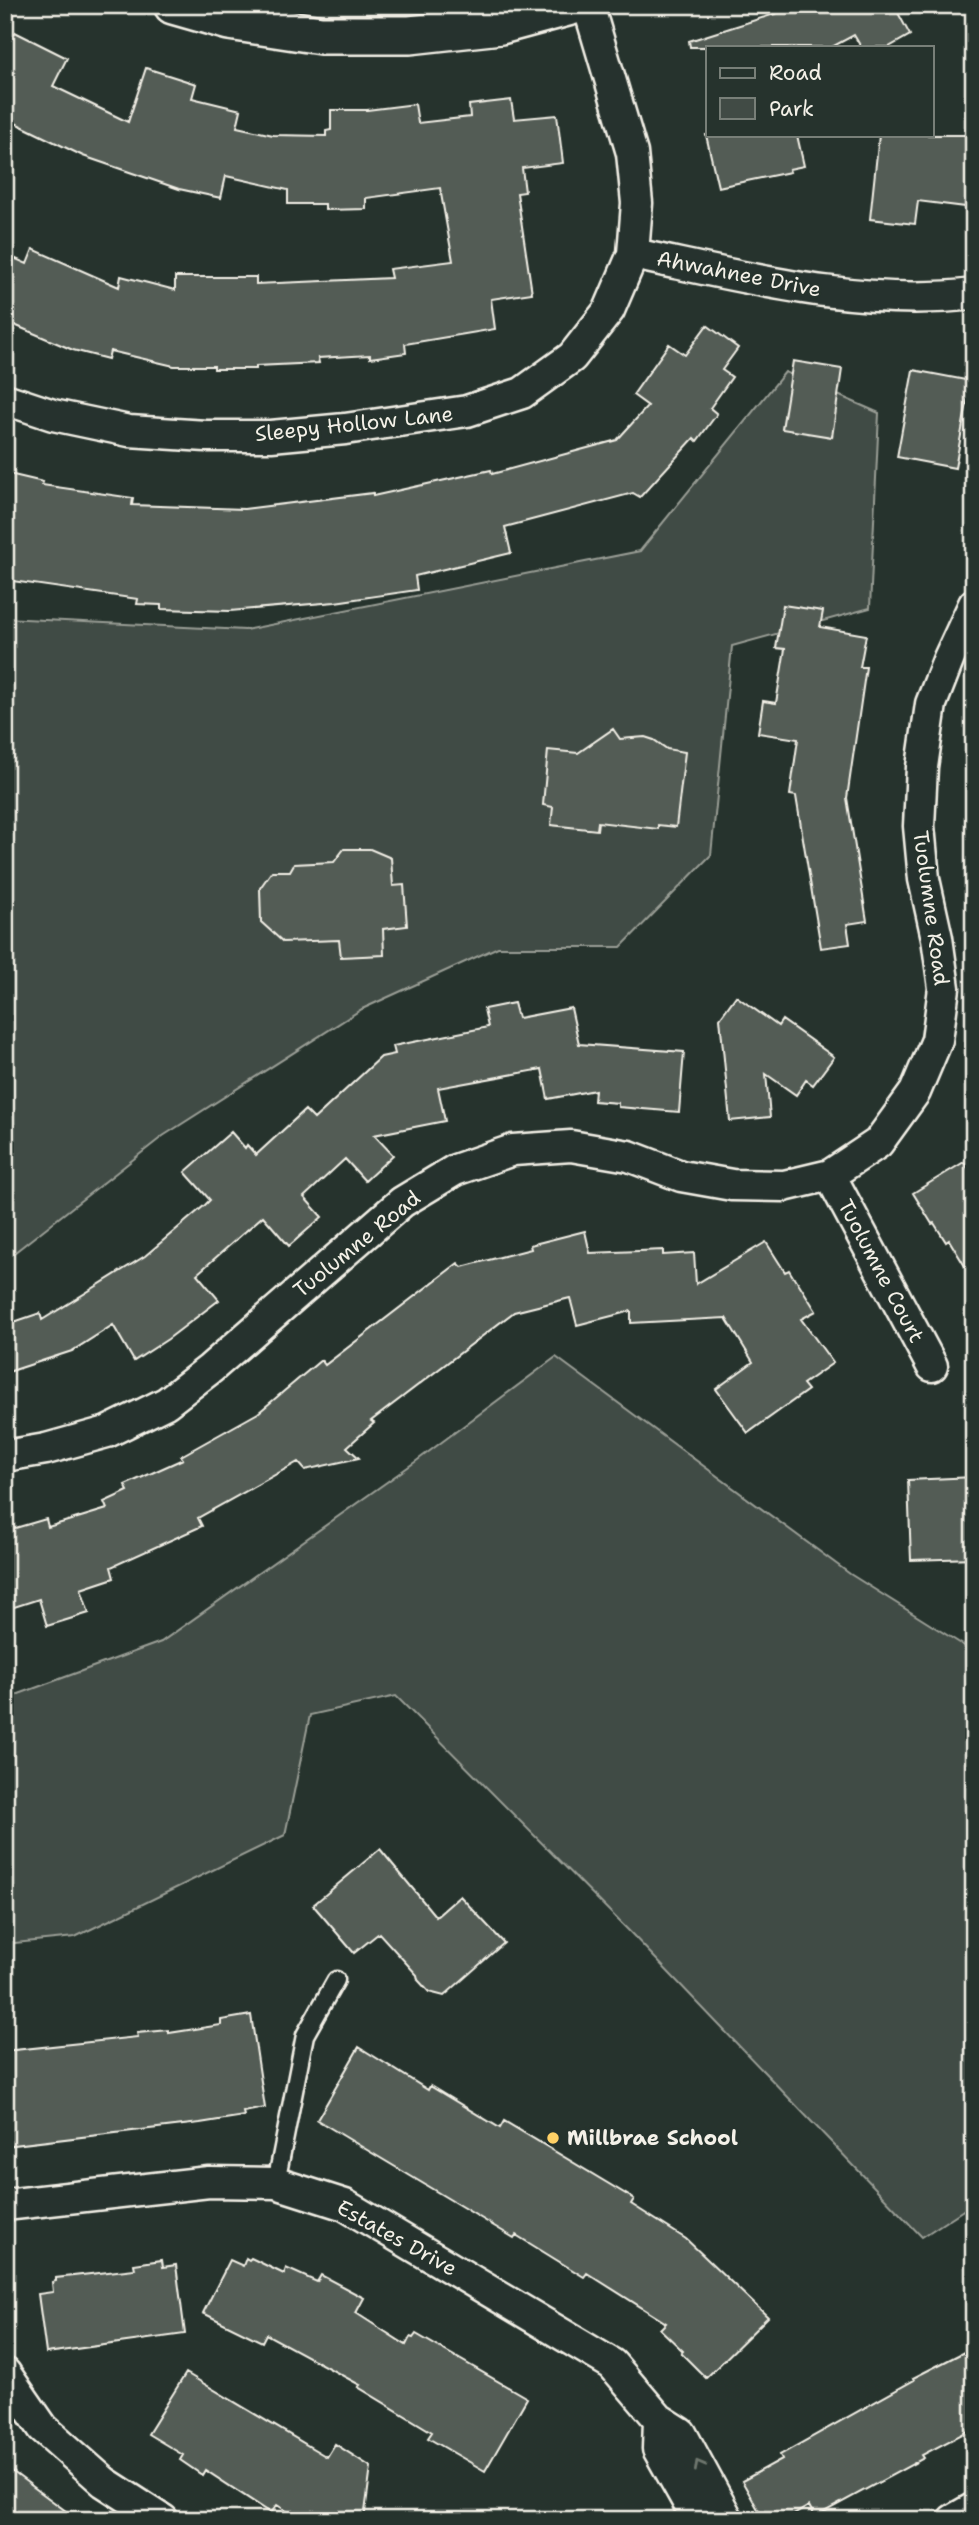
<svg xmlns="http://www.w3.org/2000/svg" width="979" height="2525" viewBox="0 0 979 2525" font-family="'Shantell Sans',sans-serif">
<style>
.green{fill:#414b45;stroke:#9a9e96;stroke-width:2}
.building{fill:#525c55;stroke:#f4f1e8;stroke-width:2}
.lines{fill:none;stroke-linecap:round;stroke-linejoin:round}
.service-casing{stroke:#f4f1e8;stroke-width:21}
.minor-casing{stroke:#f4f1e8;stroke-width:35}
.tertiary-casing{stroke:#f4f1e8;stroke-width:42}
.service{stroke:#26332d;stroke-width:16}
.minor{stroke:#26332d;stroke-width:30}
.tertiary{stroke:#26332d;stroke-width:37}
.oneway{stroke:#6e766e}
.poi-dot{fill:#ffd166;stroke:#26332d;stroke-width:2.5}
.labels{text-anchor:middle;dominant-baseline:central;stroke-width:5;stroke-linejoin:round;paint-order:stroke}
.street-label{font-size:21px;fill:#f4f1e8;stroke:#26332d}
.poi-label{font-size:21px;font-weight:bold;fill:#f4f1e8;stroke:#26332d;text-anchor:start}
</style>
<rect width="100%" height="100%" fill="#26332d"/>
<filter id="ink" filterUnits="userSpaceOnUse"><feTurbulence type="fractalNoise" baseFrequency=".0143" numOctaves="2"/><feDisplacementMap in="SourceGraphic" scale="14" xChannelSelector="R" yChannelSelector="G"/><feConvolveMatrix kernelMatrix="1 2 1 2 8 2 1 2 1" color-interpolation-filters="sRGB"/></filter>
<g filter="url(#ink)">
<path class="green" d="M 785,372 L 879,413 L 870,608 L 732,646 L 711,855 L 621,947 L 498,947 L 362,1009 L 163,1136 L 5,1260 L 5,618 L 245,630 L 640,551 Z
M 556,1357 L 850,1574 L 974,1652 L 974,2203 L 922,2237 L 629,1931 L 396,1696 L 310,1715 L 285,1835 L 75,1937 L 5,1944 L 5,1699 L 161,1642 L 415,1462 Z"/>
<path class="building" d="M 803,5 L 908,5 L 897,11 L 910,35 L 889,47 L 861,47 L 854,35 L 832,47 L 690,47 L 689,41 Z
M 5,27 L 67,58 L 53,86 L 128,122 L 146,68 L 196,84 L 192,98 L 241,110 L 237,127 L 273,135 L 326,136 L 326,131 L 331,130 L 331,110 L 367,110 L 415,104 L 418,123 L 470,117 L 469,105 L 511,100 L 514,119 L 557,115 L 563,163 L 522,168 L 525,192 L 517,193 L 532,293 L 491,299 L 495,329 L 405,344 L 406,353 L 370,358 L 370,355 L 318,358 L 319,363 L 256,366 L 256,369 L 214,369 L 214,366 L 174,366 L 110,351 L 108,359 L 73,350 L 5,321 L 5,254 L 27,264 L 33,249 L 119,287 L 121,276 L 175,290 L 175,277 L 256,277 L 256,284 L 391,278 L 389,269 L 453,261 L 440,188 L 366,198 L 366,209 L 325,210 L 325,204 L 288,204 L 288,190 L 226,176 L 221,198 L 179,189 L 83,156 L 5,118 Z
M 706,135 L 797,135 L 804,166 L 789,169 L 790,172 L 718,187 Z
M 879,135 L 974,135 L 974,208 L 918,201 L 915,224 L 870,219 Z
M 707,325 L 738,348 L 722,370 L 732,377 L 710,408 L 717,414 L 697,441 L 694,438 L 640,497 L 633,493 L 505,527 L 511,553 L 415,576 L 417,590 L 335,602 L 230,611 L 161,609 L 161,605 L 137,604 L 138,599 L 5,580 L 5,473 L 43,482 L 42,485 L 133,498 L 132,505 L 244,509 L 373,493 L 373,496 L 491,470 L 492,474 L 617,440 L 648,406 L 633,395 L 669,344 L 685,355 Z
M 793,361 L 842,369 L 832,437 L 782,429 Z
M 913,370 L 971,381 L 955,468 L 897,457 Z
M 783,605 L 823,611 L 820,627 L 866,635 L 860,667 L 866,667 L 847,798 L 867,921 L 847,924 L 850,944 L 821,948 L 796,796 L 790,795 L 798,739 L 758,733 L 763,701 L 776,703 L 785,649 L 776,648 Z
M 613,729 L 620,739 L 645,737 L 654,740 L 667,749 L 685,752 L 676,827 L 658,825 L 658,829 L 598,822 L 597,830 L 551,825 L 553,807 L 543,805 L 548,750 L 578,753 Z
M 344,849 L 370,849 L 391,858 L 393,886 L 404,885 L 407,926 L 383,929 L 384,955 L 341,957 L 339,940 L 283,942 L 261,922 L 260,888 L 272,871 L 290,871 L 294,864 L 334,862 Z
M 736,996 L 778,1026 L 782,1020 L 834,1057 L 813,1085 L 806,1080 L 796,1095 L 766,1074 L 770,1117 L 730,1121 L 720,1018 Z
M 514,1003 L 518,1018 L 571,1008 L 579,1044 L 684,1052 L 679,1112 L 618,1107 L 618,1103 L 594,1101 L 595,1090 L 548,1099 L 542,1069 L 438,1088 L 445,1121 L 374,1135 L 393,1155 L 365,1181 L 345,1159 L 304,1197 L 322,1217 L 289,1246 L 263,1216 L 197,1274 L 219,1300 L 168,1339 L 134,1361 L 113,1325 L 72,1351 L 5,1373 L 5,1325 L 40,1313 L 42,1320 L 145,1256 L 205,1205 L 210,1200 L 185,1172 L 231,1132 L 245,1148 L 247,1145 L 256,1155 L 305,1110 L 314,1119 L 381,1057 L 395,1054 L 393,1046 L 488,1027 L 484,1009 Z
M 964,1162 L 974,1178 L 974,1281 L 949,1240 L 946,1242 L 934,1223 L 932,1224 L 913,1193 Z
M 585,1231 L 590,1253 L 663,1250 L 663,1255 L 694,1253 L 696,1284 L 766,1242 L 785,1272 L 789,1270 L 795,1280 L 796,1279 L 816,1311 L 801,1319 L 833,1363 L 803,1384 L 808,1390 L 748,1433 L 716,1389 L 753,1362 L 726,1318 L 631,1323 L 631,1311 L 577,1325 L 570,1298 L 514,1312 L 371,1421 L 374,1423 L 347,1447 L 359,1458 L 305,1470 L 298,1462 L 198,1518 L 202,1526 L 111,1567 L 114,1578 L 81,1589 L 89,1613 L 47,1626 L 39,1599 L 5,1610 L 5,1531 L 46,1519 L 48,1527 L 107,1509 L 104,1502 L 128,1491 L 125,1485 L 183,1459 L 181,1456 L 258,1413 L 321,1360 L 325,1365 L 458,1263 L 462,1267 L 531,1249 L 530,1245 Z
M 974,1477 L 974,1558 L 911,1560 L 908,1480 Z
M 380,1849 L 436,1917 L 460,1896 L 504,1943 L 444,1996 L 429,1992 L 418,1980 L 417,1975 L 379,1933 L 354,1953 L 313,1905 Z
M 251,2015 L 265,2108 L 243,2112 L 244,2116 L 200,2123 L 5,2146 L 5,2051 L 138,2037 L 137,2033 L 169,2030 L 169,2033 L 221,2025 L 221,2020 Z
M 359,2047 L 428,2090 L 430,2086 L 500,2128 L 504,2121 L 634,2199 L 631,2204 L 686,2239 L 768,2317 L 706,2378 L 681,2353 L 683,2351 L 660,2329 L 666,2323 L 587,2273 L 584,2277 L 516,2235 L 514,2238 L 317,2120 Z
M 246,2258 L 249,2260 L 251,2258 L 284,2274 L 286,2268 L 317,2282 L 321,2275 L 364,2298 L 356,2313 L 406,2345 L 410,2337 L 413,2338 L 416,2334 L 527,2398 L 485,2471 L 428,2438 L 432,2432 L 358,2387 L 360,2385 L 266,2334 L 262,2342 L 203,2313 L 230,2260 L 243,2266 Z
M 162,2260 L 163,2267 L 176,2265 L 185,2334 L 46,2353 L 38,2294 L 53,2292 L 52,2282 L 56,2281 L 56,2278 L 135,2269 L 134,2264 Z
M 974,2347 L 974,2428 L 922,2455 L 924,2458 L 815,2517 L 809,2506 L 785,2520 L 764,2520 L 742,2481 L 782,2459 L 780,2455 L 914,2380 L 913,2378 Z
M 186,2373 L 327,2457 L 335,2444 L 371,2467 L 364,2520 L 301,2520 L 277,2505 L 271,2513 L 205,2470 L 202,2475 L 180,2460 L 183,2455 L 148,2434 Z
M 5,2466 L 78,2520 L 5,2520 Z"/>
<g class="lines">
<defs>
<path id="service" d="M 276,2183 L 305,2035 L 336,1980"/>
<path id="minor" d="M 633,254 C 744,277 859,308 974,294
M 5,399 L 53,415 L 129,431 L 206,436 L 271,436 L 345,429 L 467,411 L 522,393 L 572,357 L 609,310 L 633,254 L 637,203 L 632,153 L 588,5
M 830,1175 L 932,1366
M 5,1456 L 46,1449 L 107,1432 L 166,1403 L 210,1369 L 402,1202 L 455,1170 L 513,1150 L 571,1146 L 629,1156 L 681,1176 L 732,1185 L 784,1186 L 830,1175 L 878,1143 L 915,1092 L 937,1040 L 944,988 L 937,938 L 924,879 L 919,826 L 922,767 L 931,704 L 949,658 L 974,604
M 5,2205 L 209,2182 L 276,2183 L 345,2205 L 612,2364 L 659,2419 L 681,2433 L 728,2520
M 5,2373 L 43,2428 L 104,2482 L 163,2520
M 659,2419 L 658,2449 L 698,2520
M 953,2520 L 974,2508"/>
<path id="tertiary" d="M 173,5 L 229,21 L 321,35 L 410,35 L 501,25 L 575,5"/>
</defs>
<use href="#service" class="service-casing"/>
<use href="#minor" class="minor-casing"/>
<use href="#tertiary" class="tertiary-casing"/>
<use href="#service" class="service"/>
<use href="#minor" class="minor"/>
<use href="#tertiary" class="tertiary"/>
</g>
<defs><path id="oneway-chevron" d="M-2-3.5L2.5 0L-2 3.5" fill="none" stroke-width="1.6" stroke-linecap="round" stroke-linejoin="round" transform="scale(1.75)"/></defs>
<use class="oneway" href="#oneway-chevron" transform="translate(699 2465) rotate(-119)"/>
</g>
<circle class="poi-dot" cx="553" cy="2138" r="7"/>
<g class="labels">
<g class="street-label">
<text transform="translate(739 274) rotate(11)">Ahwahnee Drive</text>
<text transform="translate(354 424) rotate(-6)">Sleepy Hollow Lane</text>
<text transform="translate(931 908) rotate(82)">Tuolumne Road</text>
<text transform="translate(357 1244) rotate(-39)">Tuolumne Road</text>
<text transform="translate(881 1271) rotate(62)">Tuolumne Court</text>
<text transform="translate(397 2238) rotate(29)">Estates Drive</text>
</g>
<g class="poi-label">
<text x="567" y="2138">Millbrae School</text>
</g>
</g>
<rect width="979" height="2525" fill="none" stroke="#26332d" stroke-width="28"/>
<rect x="14" y="14" width="951" height="2497" fill="none" stroke="#f4f1e8" stroke-width="2.5" filter="url(#ink)"/>
<rect x="706" y="46" width="228" height="91" fill="#26332d" stroke="#787f78" stroke-width="2"/>
<rect x="720" y="68" width="35" height="10" fill="#26332d" stroke="#787f78" stroke-width="2"/>
<text x="769" y="80" font-size="21" fill="#f4f1e8">Road</text>
<rect x="720" y="98" width="35" height="21" fill="#414b45" stroke="#787f78" stroke-width="2"/>
<text x="769" y="116" font-size="21" fill="#f4f1e8">Park</text>
</svg>
